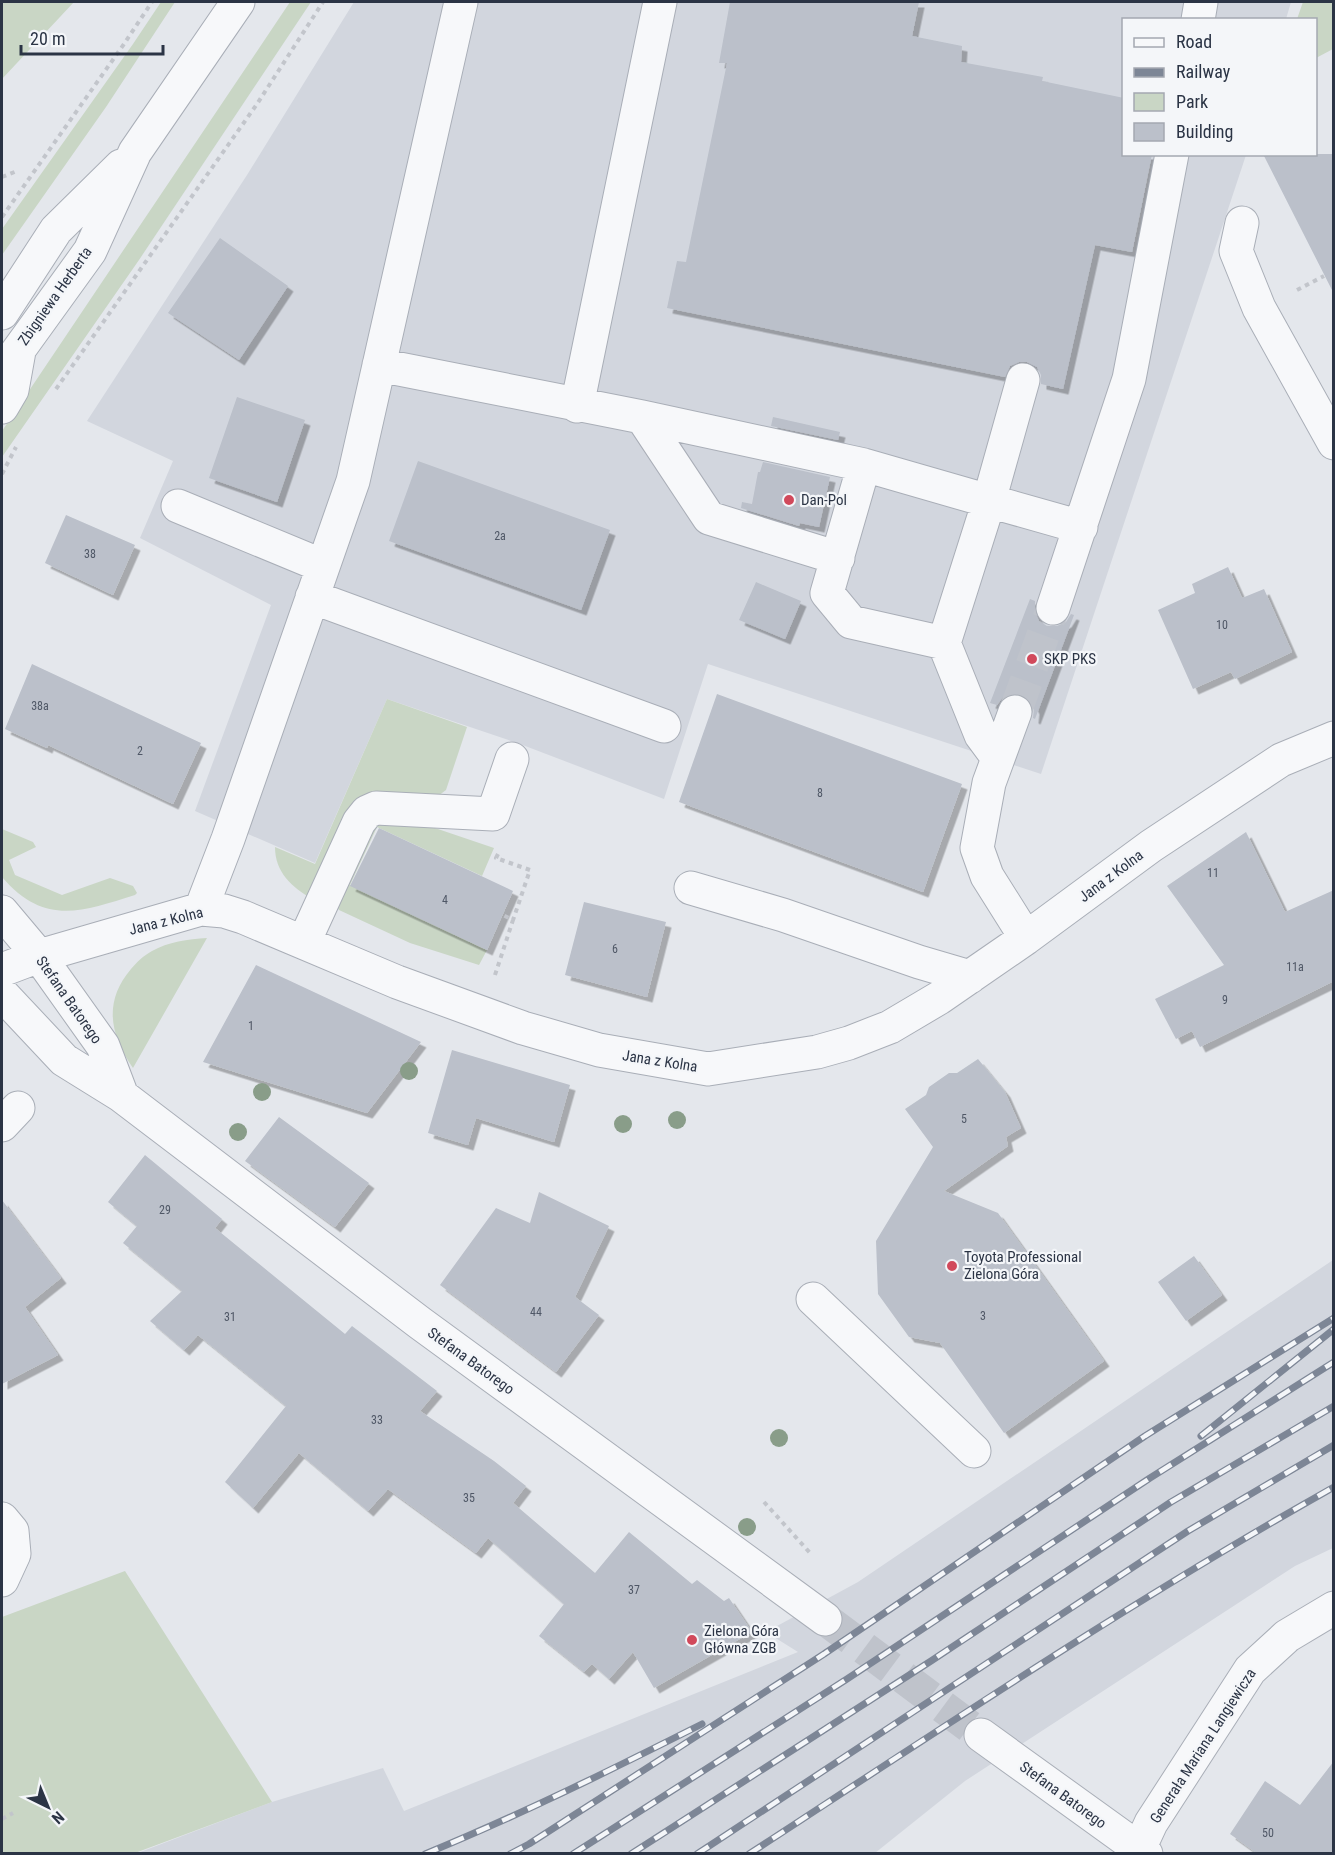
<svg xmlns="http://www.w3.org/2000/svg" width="1335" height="1855" viewBox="0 0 1335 1855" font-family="'Roboto Condensed',sans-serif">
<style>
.built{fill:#d2d6de}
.green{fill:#c9d6c5}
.building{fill:#bbc0ca;filter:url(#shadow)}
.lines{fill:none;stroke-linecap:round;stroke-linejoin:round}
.minor-tunnel{stroke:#bfc3cb;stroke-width:33;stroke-dasharray:33 16;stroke-linecap:butt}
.minor-casing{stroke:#a9aeb7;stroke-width:35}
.path{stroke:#c2c5cb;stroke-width:4;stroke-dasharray:4.5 4.5;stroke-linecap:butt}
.minor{stroke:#f7f8fa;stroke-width:33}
.rail-casing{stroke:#7d8696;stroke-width:7}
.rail{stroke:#f4f6f9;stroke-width:4.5;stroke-dasharray:14;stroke-linecap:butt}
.tree{fill:#899d89}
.poi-dot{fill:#d1495b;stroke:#f4f6f9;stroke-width:2}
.labels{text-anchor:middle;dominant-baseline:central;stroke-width:4.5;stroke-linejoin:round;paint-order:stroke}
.number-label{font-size:12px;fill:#4f5766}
.street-label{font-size:15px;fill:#2b3445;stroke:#f4f6f9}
.poi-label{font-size:15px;fill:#2b3445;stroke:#f4f6f9;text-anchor:start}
</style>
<defs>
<filter id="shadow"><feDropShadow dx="5.5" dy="5.5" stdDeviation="0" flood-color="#0004"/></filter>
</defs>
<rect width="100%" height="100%" fill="#e4e7ec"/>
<path class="built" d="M 354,2 L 1291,2 L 1286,19 L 1124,20 L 1124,154 L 1246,155 L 1041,774 L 708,664 L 664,799 L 520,744 L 387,699 L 315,863 L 195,811 L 271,605 L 140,538 L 173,461 L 87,421 L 247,175 Z
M 1333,1260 L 1333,1548 L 1295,1566 L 965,1781 L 875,1853 L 135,1854 L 272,1802 L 383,1768 L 404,1811 L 798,1652 L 766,1632 L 858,1582 Z"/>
<path class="green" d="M 2,2 L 74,2 L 2,79 Z
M 161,2 L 175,2 L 106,107 L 2,255 L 2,229 L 133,44 Z
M 290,2 L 311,2 L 139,260 L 2,457 L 2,431 Z
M 1303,2 L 1333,2 L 1333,49 L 1316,58 L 1316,20 L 1297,19 Z
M 387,699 L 467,727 L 446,790 L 438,796 L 379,794 L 313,899 C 292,888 275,872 275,847 L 315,864 Z
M 377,822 L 432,827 L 494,848 L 482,876 L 377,827 L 350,885 L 487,950 L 479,965 L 410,943 L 339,910 L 336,906 Z
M 2,829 L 33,842 L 36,847 L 9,860 L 15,875 L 62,895 L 110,878 L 133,886 L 137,893 L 135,895 C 81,912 44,926 2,877 Z
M 207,938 L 133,1068 C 110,1035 103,1002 131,969 C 137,962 143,956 152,951 C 168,942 188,939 207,938 Z
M 125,1571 L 272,1802 L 135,1853 L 2,1853 L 2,1617 Z"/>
<path class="building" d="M 730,2 L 919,2 L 912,36 L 962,46 L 961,62 L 1043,77 L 1042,81 L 1124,98 L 1124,154 L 1152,154 L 1132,252 L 1095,245 L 1063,389 L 1041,384 L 1041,375 L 1037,367 L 1027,362 L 1019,362 L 1010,366 L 1005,377 L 667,308 L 677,261 L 686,262 L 727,63 L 719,63 Z
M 1263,154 L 1334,154 L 1334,294 Z
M 220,238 L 288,286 L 239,360 L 168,313 Z
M 237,397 L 305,420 L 277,502 L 209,478 Z
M 773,417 L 840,432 L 838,440 L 771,426 Z
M 418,461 L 610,530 L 581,610 L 389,541 Z
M 763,462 L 830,477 L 819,527 L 800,523 L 799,526 L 741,508 L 742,502 L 752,504 L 758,472 L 760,472 Z
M 66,515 L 135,545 L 113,595 L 45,563 Z
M 1228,567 L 1242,598 L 1264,589 L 1292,652 L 1235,679 L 1231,672 L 1193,689 L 1158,610 L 1195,593 L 1192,584 Z
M 756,582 L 801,601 L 785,639 L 739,620 Z
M 1030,599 L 1035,601 L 1035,612 L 1039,621 L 1047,626 L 1057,626 L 1066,622 L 1071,614 L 1074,615 L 1035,719 L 1033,718 L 1034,709 L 1030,700 L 1021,694 L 1011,694 L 1003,697 L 997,705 L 990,703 Z
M 32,664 L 201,743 L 173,804 L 48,745 L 47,748 L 5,729 Z
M 717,694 L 962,784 L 923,892 L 679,802 Z
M 379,828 L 513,891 L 487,950 L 350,886 Z
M 1246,832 L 1285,912 L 1334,890 L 1334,981 L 1200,1047 L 1192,1031 L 1176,1039 L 1155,999 L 1224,965 L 1167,886 Z
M 584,902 L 666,922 L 647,997 L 565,975 Z
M 256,965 L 421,1042 L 367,1113 L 203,1062 Z
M 452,1050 L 570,1085 L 554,1142 L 476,1118 L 468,1145 L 428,1133 Z
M 978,1059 L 1005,1092 L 1021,1128 L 1006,1137 L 1008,1146 L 944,1191 L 998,1213 L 1104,1361 L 1004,1433 L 940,1343 L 909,1337 L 878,1294 L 876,1241 L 933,1147 L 905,1109 L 926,1095 L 929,1087 L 949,1073 L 957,1073 Z
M 279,1117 L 369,1183 L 335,1227 L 245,1161 Z
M 145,1155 L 222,1219 L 215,1228 L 345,1334 L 352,1326 L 437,1391 L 420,1411 L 494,1461 L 526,1486 L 513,1503 L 595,1573 L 629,1532 L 692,1584 L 697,1580 L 724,1601 L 729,1598 L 752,1632 L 654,1688 L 633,1652 L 609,1679 L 592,1664 L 584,1672 L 539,1636 L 564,1604 L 488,1538 L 476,1553 L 388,1489 L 368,1511 L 299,1453 L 253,1508 L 225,1482 L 286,1406 L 198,1335 L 184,1350 L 150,1321 L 182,1291 L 123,1243 L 137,1226 L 108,1202 Z
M 539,1192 L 609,1226 L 575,1297 L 599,1315 L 556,1372 L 440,1285 L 496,1208 L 530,1223 Z
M 2,1200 L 61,1278 L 25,1307 L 58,1355 L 2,1384 Z
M 1194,1256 L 1222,1295 L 1186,1321 L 1158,1282 Z
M 1334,1761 L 1334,1854 L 1258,1854 L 1230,1834 L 1265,1781 L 1300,1805 Z"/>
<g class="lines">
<path class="minor-tunnel" d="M 1015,712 L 1053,608
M 825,1619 L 981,1735"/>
<defs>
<path id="minor" d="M 1198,20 L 1201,2
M 1242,223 L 1236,251 L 1259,308 L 1334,443
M 2,313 L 56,230 L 121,166
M 379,365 L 642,417 L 864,465 L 989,501 L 1023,380
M 2,373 L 90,251 L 135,152 L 238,2
M 577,406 L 660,2
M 2,407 L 12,390 L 19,351
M 642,417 L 709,518 L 838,558
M 864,465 L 827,593 L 851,622 L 944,643
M 178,506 L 323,566
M 312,597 L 664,726
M 1053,608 L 1129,379 L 1172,154
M 1015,712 L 989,783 L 977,848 L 987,876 L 1026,938
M 998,758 L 981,735 L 944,643 L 989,501 L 1081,527
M 691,888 L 783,915 L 919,962 L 970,977
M 201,909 L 228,839 L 353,481 L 461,2
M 2,912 L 39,956 L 103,1046 L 122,1096
M 304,942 L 359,822 L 367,812 L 376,808 L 493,814 L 512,759
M 2,970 L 39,956 L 201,909 L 224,911 L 243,917 L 397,982 L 523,1028 L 599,1050 L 708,1069 L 817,1052 L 849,1043 L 890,1027 L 939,998 L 1026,938 L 1151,846 L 1281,760 L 1334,738
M 2,994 L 64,1060 L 122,1096 L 420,1323 L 825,1619
M 2,1125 L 18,1108
M 813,1299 L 974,1451
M 2,1519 L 12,1531 L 14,1554 L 2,1580
M 981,1735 L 1146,1854
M 1139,1849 L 1151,1823 L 1250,1670 L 1287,1636 L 1334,1608"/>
</defs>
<use href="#minor" class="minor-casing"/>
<path class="path" d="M 2,177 L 17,171
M 2,217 L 124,44 L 152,2
M 1297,290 L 1324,276
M 56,389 L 257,104 L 323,2
M 2,474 L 16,447
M 498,854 L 496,858 L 530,870 L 513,920
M 495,975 L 513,920 L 503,915
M 764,1502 L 811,1554
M 2,1819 L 13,1813"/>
<use href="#minor" class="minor"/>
<defs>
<path id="rail" d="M 1201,1436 L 1334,1329
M 425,1854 C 520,1815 611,1770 702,1724
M 510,1854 L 529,1844 L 824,1654 L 1145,1436 L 1334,1318
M 573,1854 L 847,1679 L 1150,1478 L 1334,1362
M 631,1854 L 931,1661 L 1171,1502 L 1334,1406
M 697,1854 L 1188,1531 L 1334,1445
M 749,1854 C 942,1728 1133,1600 1334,1487"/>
</defs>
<use href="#rail" class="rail-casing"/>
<use href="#rail" class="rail"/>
</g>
<g class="tree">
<circle cx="409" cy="1071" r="9"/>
<circle cx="262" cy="1092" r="9"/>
<circle cx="677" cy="1120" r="9"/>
<circle cx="623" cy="1124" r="9"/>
<circle cx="238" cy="1132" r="9"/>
<circle cx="779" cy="1438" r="9"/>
<circle cx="747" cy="1527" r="9"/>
</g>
<g class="poi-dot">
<circle cx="789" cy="500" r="6"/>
<circle cx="1032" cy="659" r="6"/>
<circle cx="952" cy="1266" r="6"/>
<circle cx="692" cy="1640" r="6"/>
</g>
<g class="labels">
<g class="number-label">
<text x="500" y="536">2a</text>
<text x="90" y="554">38</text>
<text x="1222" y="625">10</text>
<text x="40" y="706">38a</text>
<text x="140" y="751">2</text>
<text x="820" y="793">8</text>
<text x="1213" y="873">11</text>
<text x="445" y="900">4</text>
<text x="615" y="949">6</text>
<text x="1295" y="967">11a</text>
<text x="1225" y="1000">9</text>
<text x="251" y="1026">1</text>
<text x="964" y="1119">5</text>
<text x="165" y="1210">29</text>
<text x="536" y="1312">44</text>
<text x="983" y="1316">3</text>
<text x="230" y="1317">31</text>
<text x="377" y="1420">33</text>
<text x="469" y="1498">35</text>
<text x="634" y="1590">37</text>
<text x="1268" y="1833">50</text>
</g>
<g class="street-label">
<text transform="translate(55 296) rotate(-55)">Zbigniewa Herberta</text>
<text transform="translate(1111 876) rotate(-37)">Jana z Kolna</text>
<text transform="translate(166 921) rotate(-14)">Jana z Kolna</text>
<text transform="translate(69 1000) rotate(55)">Stefana Batorego</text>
<text transform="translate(660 1061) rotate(9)">Jana z Kolna</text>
<text transform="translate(471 1361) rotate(36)">Stefana Batorego</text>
<text transform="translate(1203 1746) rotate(-57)">Generała Mariana Langiewicza</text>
<text transform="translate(1063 1795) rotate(36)">Stefana Batorego</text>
</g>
<g class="poi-label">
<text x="801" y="500">Dan-Pol</text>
<text x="1044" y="659">SKP PKS</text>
<text x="964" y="1257">Toyota Professional<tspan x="964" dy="17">Zielona Góra</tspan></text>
<text x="704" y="1631">Zielona Góra<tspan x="704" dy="17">Główna ZGB</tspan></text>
</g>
</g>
<rect width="1335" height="1855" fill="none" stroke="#2b3445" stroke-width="6"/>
<rect x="1122" y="18" width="195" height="138" fill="#f4f6f9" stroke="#a4a8b1" stroke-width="1.5"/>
<rect x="1134" y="38" width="30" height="9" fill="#f7f8fa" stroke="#a4a8b1" stroke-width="1.5"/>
<text x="1176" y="48" font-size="18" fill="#2b3445">Road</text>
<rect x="1134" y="68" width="30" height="9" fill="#7d8696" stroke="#a4a8b1" stroke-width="1.5"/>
<text x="1176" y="78" font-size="18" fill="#2b3445">Railway</text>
<rect x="1134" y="93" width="30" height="18" fill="#c9d6c5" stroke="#a4a8b1" stroke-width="1.5"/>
<text x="1176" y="108" font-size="18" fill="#2b3445">Park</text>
<rect x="1134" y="123" width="30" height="18" fill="#bbc0ca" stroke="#a4a8b1" stroke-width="1.5"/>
<text x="1176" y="138" font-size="18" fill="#2b3445">Building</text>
<g transform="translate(48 1807) rotate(137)" stroke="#f4f6f9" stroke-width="4.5" paint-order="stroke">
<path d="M0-4.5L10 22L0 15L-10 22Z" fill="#2b3445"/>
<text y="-9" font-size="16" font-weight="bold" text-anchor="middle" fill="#2b3445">N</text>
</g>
<path d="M21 45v9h142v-9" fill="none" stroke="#2b3445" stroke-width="3"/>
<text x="30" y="45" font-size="18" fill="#2b3445" stroke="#f4f6f9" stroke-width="4.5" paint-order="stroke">20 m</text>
</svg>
